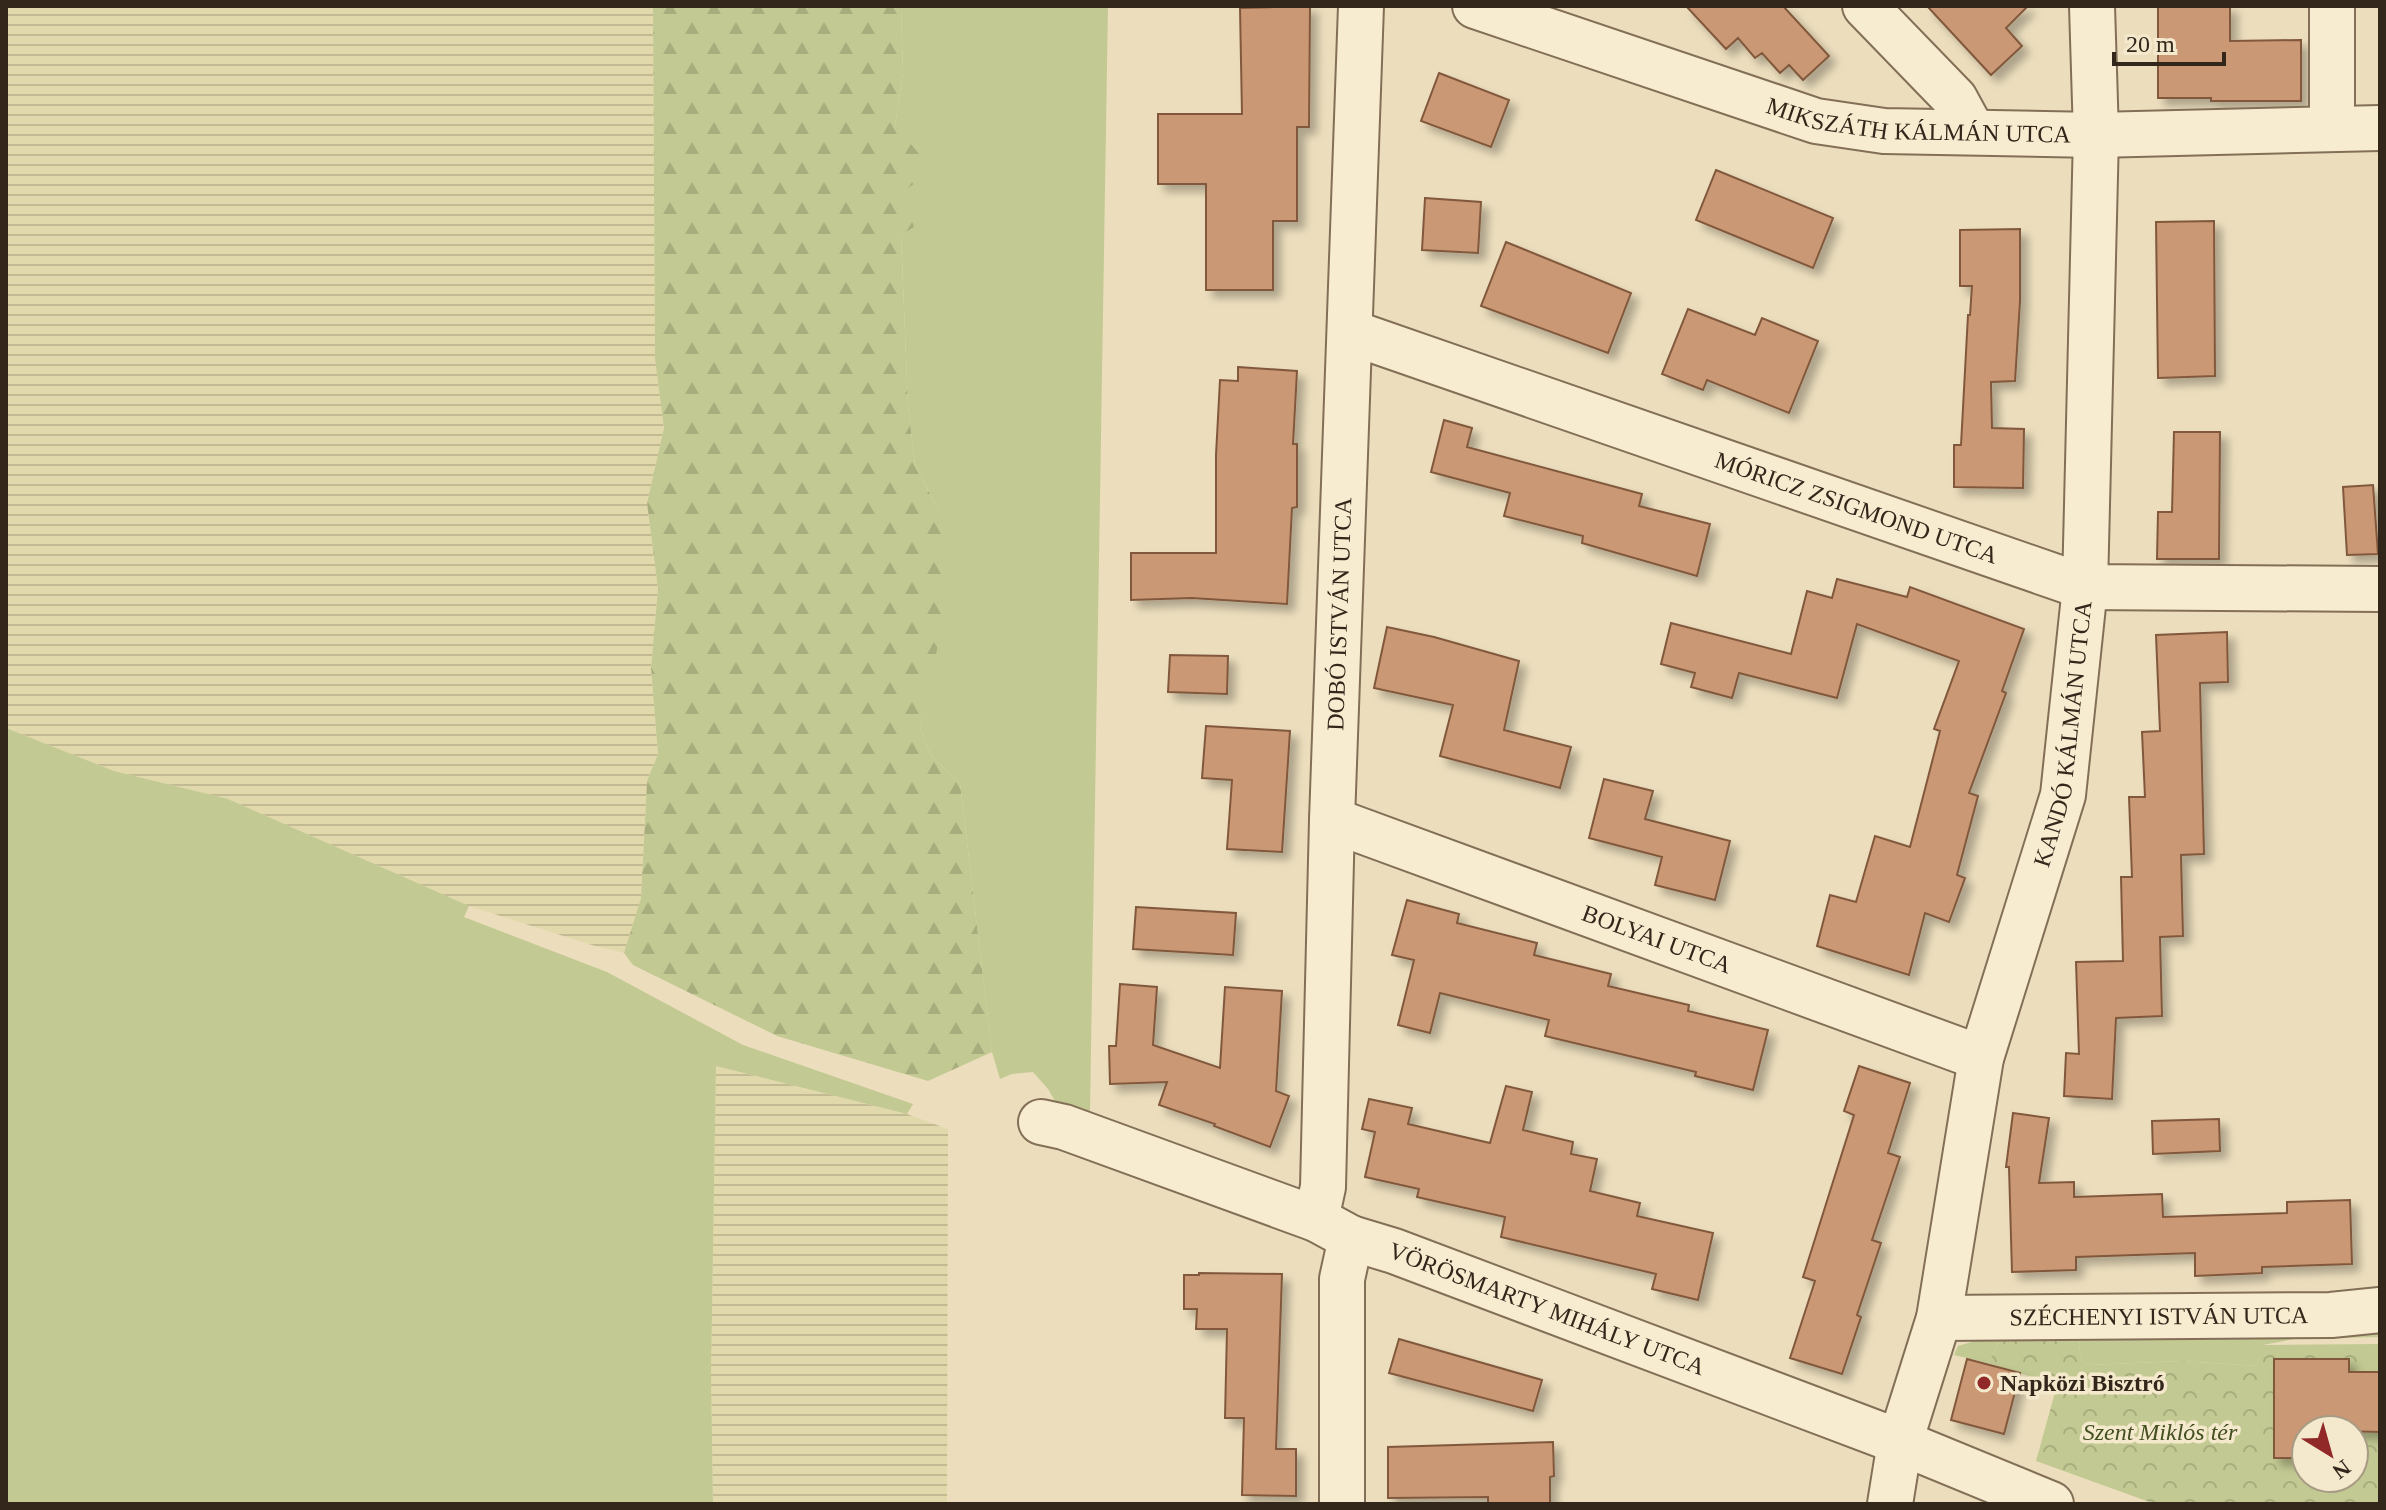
<svg xmlns="http://www.w3.org/2000/svg" width="2386" height="1510" viewBox="0 0 2386 1510" font-family="Georgia,serif">
<style>
.farmland{fill:url(#farmland-rules)}
.green{fill:#c3c992}
.forest{fill:url(#forest-firs)}
.park{fill:url(#park-crowns);fill-rule:evenodd}
.building{fill:#ca9874;stroke:#82593d;stroke-width:2;filter:url(#shadow)}
.lines{fill:none;stroke-linecap:round;stroke-linejoin:round}
.minor-casing{stroke:#836f57;stroke-width:48}
.minor{stroke:#f8ecd0;stroke-width:44}
.poi-dot{fill:#912929;stroke:#f4e9cc;stroke-width:3}
.labels{text-anchor:middle;dominant-baseline:central;stroke-width:7;stroke-linejoin:round;paint-order:stroke}
.street-label{font-size:24px;fill:#33271b;stroke:#f4e9cc}
.poi-label{font-size:24px;font-weight:bold;fill:#33271b;stroke:#f4e9cc;text-anchor:start}
.park-label{font-size:24px;font-style:italic;fill:#444f22;stroke:#f4e9cc}
</style>
<defs>
<pattern id="farmland-rules" width="6" height="5" patternUnits="userSpaceOnUse" patternTransform="scale(2)"><rect width="6" height="5" fill="#e1d9ab"/><path d="M0 2.5h6" fill="none" stroke="#c2ba93"/></pattern>
<pattern id="forest-firs" width="22" height="20" patternUnits="userSpaceOnUse" patternTransform="scale(2)"><rect width="22" height="20" fill="#c3c992"/><path d="M5 1l3.5 6h-7zM16 11l3.5 6h-7z" fill="#a8ad7d"/></pattern>
<pattern id="park-crowns" width="20" height="18" patternUnits="userSpaceOnUse" patternTransform="scale(2)"><rect width="20" height="18" fill="#c3c992"/><path d="M2 6a3 3 0 1 1 6 0M12 15a3 3 0 1 1 6 0" fill="none" stroke="#a8ad7d"/></pattern>
<filter id="shadow"><feDropShadow dx="7" dy="7" stdDeviation="4" flood-color="#0004"/></filter>
</defs>
<rect width="100%" height="100%" fill="#ecdebd"/>
<path class="farmland" d="M 6,6 L 653,6 L 655,359 L 664,428 L 647,503 L 658,589 L 651,668 L 658,754 L 647,781 L 641,898 L 624,953 L 595,946 L 469,906 L 228,799 L 114,771 L 6,728 Z
M 716,1066 L 907,1114 L 948,1129 L 947,1504 L 713,1504 L 711,1375 Z"/>
<path class="green" d="M 901,6 L 1108,6 L 1090,1111 L 1081,1130 L 1061,1111 L 1048,1089 L 1033,1072 L 1012,1074 L 1000,1079 L 992,1052 L 960,783 L 931,756 L 920,728 L 933,662 L 939,512 L 915,464 L 908,406 L 901,234 L 905,190 L 921,178 L 895,125 L 903,73 Z
M 6,728 L 114,771 L 228,799 L 469,906 L 464,917 L 607,972 L 743,1045 L 913,1104 L 907,1114 L 716,1066 L 711,1375 L 713,1504 L 6,1504 Z
M 2380,1329 L 2380,1337 L 2294,1339 L 2263,1345 L 2257,1366 L 2181,1361 L 2089,1365 L 2082,1362 L 2079,1345 L 2082,1335 L 2002,1337 L 1988,1363 L 1954,1355 L 1958,1346 L 1998,1334 Z"/>
<path class="forest" d="M 653,6 L 901,6 L 903,73 L 895,125 L 925,161 L 921,178 L 905,191 L 914,227 L 901,235 L 908,406 L 915,464 L 939,512 L 952,580 L 920,728 L 931,756 L 960,783 L 992,1052 L 928,1081 L 777,1036 L 633,965 L 624,953 L 641,898 L 647,781 L 658,754 L 651,668 L 658,589 L 647,503 L 664,428 L 655,359 Z"/>
<path class="park" d="M 2082,1334 L 2079,1345 L 2082,1362 L 2089,1365 L 2181,1361 L 2257,1366 L 2262,1345 L 2380,1344 L 2380,1504 L 2155,1504 L 2036,1461 L 2057,1385 L 1988,1363 L 2002,1337 ZM 2306,1430 L 2354,1430 L 2354,1478 L 2306,1478 Z"/>
<path class="building" d="M 1310,6 L 1309,127 L 1297,127 L 1297,221 L 1273,221 L 1273,290 L 1206,290 L 1206,184 L 1158,184 L 1158,114 L 1242,114 L 1240,8 Z
M 1686,6 L 1783,6 L 1829,56 L 1803,80 L 1789,65 L 1780,73 L 1762,53 L 1755,58 L 1738,38 L 1726,49 Z
M 1927,6 L 2028,6 L 2006,28 L 2022,46 L 1991,75 Z
M 2158,6 L 2230,6 L 2230,41 L 2301,40 L 2301,101 L 2211,101 L 2211,98 L 2158,98 Z
M 1439,73 L 1509,100 L 1491,147 L 1421,121 Z
M 1716,170 L 1833,218 L 1813,268 L 1696,220 Z
M 1425,198 L 1481,202 L 1478,253 L 1422,250 Z
M 2214,221 L 2215,376 L 2158,378 L 2156,222 Z
M 2020,229 L 2020,301 L 2015,381 L 1991,382 L 1992,428 L 2024,429 L 2023,488 L 1954,487 L 1954,445 L 1961,445 L 1968,315 L 1970,315 L 1972,286 L 1960,286 L 1960,230 Z
M 1506,242 L 1631,293 L 1608,353 L 1481,306 Z
M 1688,309 L 1755,335 L 1762,318 L 1818,341 L 1789,413 L 1707,380 L 1703,390 L 1662,374 Z
M 1238,367 L 1297,371 L 1293,444 L 1297,444 L 1297,507 L 1292,508 L 1287,604 L 1192,598 L 1131,600 L 1131,553 L 1216,553 L 1216,455 L 1220,380 L 1238,381 Z
M 1444,420 L 1472,428 L 1467,447 L 1642,494 L 1639,506 L 1710,524 L 1697,576 L 1582,543 L 1583,536 L 1504,516 L 1510,493 L 1431,472 Z
M 2174,432 L 2220,432 L 2219,559 L 2157,559 L 2158,512 L 2172,512 Z
M 2373,485 L 2378,554 L 2347,555 L 2343,487 Z
M 1837,579 L 1907,597 L 1910,587 L 2024,629 L 2002,691 L 2006,693 L 1969,793 L 1978,796 L 1957,875 L 1965,878 L 1949,922 L 1925,913 L 1909,975 L 1817,946 L 1830,895 L 1856,902 L 1875,836 L 1910,847 L 1940,731 L 1934,729 L 1959,661 L 1857,624 L 1837,698 L 1739,673 L 1732,698 L 1691,687 L 1695,673 L 1661,664 L 1671,623 L 1791,654 L 1807,591 L 1832,598 Z
M 1387,627 L 1434,637 L 1519,661 L 1504,730 L 1571,747 L 1560,788 L 1440,756 L 1453,705 L 1374,688 Z
M 2227,632 L 2228,682 L 2200,683 L 2204,854 L 2181,855 L 2183,936 L 2160,937 L 2162,1016 L 2116,1018 L 2112,1099 L 2064,1096 L 2066,1053 L 2079,1054 L 2076,962 L 2123,961 L 2121,877 L 2132,877 L 2129,797 L 2145,797 L 2142,732 L 2160,731 L 2156,635 Z
M 1170,655 L 1228,656 L 1227,694 L 1168,692 Z
M 1206,726 L 1290,731 L 1282,852 L 1227,849 L 1232,780 L 1202,778 Z
M 1604,779 L 1653,791 L 1645,819 L 1730,841 L 1715,900 L 1655,885 L 1662,857 L 1589,838 Z
M 1407,900 L 1459,914 L 1457,923 L 1537,943 L 1534,955 L 1611,974 L 1608,986 L 1689,1005 L 1688,1011 L 1768,1030 L 1753,1090 L 1695,1076 L 1696,1072 L 1545,1036 L 1549,1020 L 1440,993 L 1430,1033 L 1398,1025 L 1414,960 L 1392,955 Z
M 1136,907 L 1236,913 L 1233,955 L 1133,949 Z
M 1120,984 L 1157,987 L 1153,1045 L 1220,1068 L 1225,987 L 1282,991 L 1276,1091 L 1289,1096 L 1270,1147 L 1214,1126 L 1215,1124 L 1159,1105 L 1167,1082 L 1110,1084 L 1109,1046 L 1116,1046 Z
M 1859,1066 L 1910,1083 L 1888,1153 L 1900,1157 L 1872,1240 L 1881,1243 L 1857,1315 L 1861,1317 L 1842,1374 L 1790,1358 L 1815,1281 L 1803,1277 L 1854,1115 L 1844,1111 Z
M 1506,1086 L 1532,1092 L 1523,1130 L 1573,1142 L 1571,1154 L 1597,1159 L 1590,1191 L 1640,1203 L 1637,1216 L 1713,1233 L 1698,1300 L 1652,1289 L 1656,1274 L 1501,1237 L 1505,1217 L 1417,1197 L 1419,1189 L 1365,1177 L 1375,1132 L 1362,1129 L 1369,1099 L 1412,1108 L 1408,1124 L 1490,1143 Z
M 2013,1113 L 2049,1118 L 2039,1183 L 2074,1182 L 2074,1197 L 2162,1194 L 2163,1217 L 2287,1213 L 2287,1202 L 2350,1200 L 2352,1264 L 2262,1267 L 2262,1273 L 2195,1276 L 2195,1253 L 2076,1257 L 2076,1270 L 2012,1272 L 2009,1167 L 2006,1167 Z
M 2219,1119 L 2220,1151 L 2153,1154 L 2152,1121 Z
M 1199,1273 L 1282,1274 L 1276,1449 L 1296,1449 L 1296,1496 L 1242,1495 L 1244,1418 L 1225,1418 L 1227,1329 L 1196,1329 L 1197,1309 L 1184,1309 L 1184,1275 L 1199,1275 Z
M 1399,1339 L 1542,1380 L 1533,1411 L 1389,1373 Z
M 1967,1359 L 2020,1373 L 2004,1434 L 1951,1420 Z
M 2274,1359 L 2349,1359 L 2349,1372 L 2380,1372 L 2380,1432 L 2306,1430 L 2306,1458 L 2274,1458 Z
M 1553,1442 L 1554,1476 L 1550,1477 L 1550,1504 L 1488,1504 L 1488,1497 L 1388,1498 L 1388,1447 Z"/>
<g class="lines">
<defs>
<g id="minor">
<path id="s1" d="M 1475,6 L 1816,121 L 1884,131 L 2096,135 L 2380,128"/>
<path d="M 1865,6 L 1955,99 L 1973,132"/>
<path d="M 2332,6 L 2332,128"/>
<path id="s2" d="M 1350,332 L 2085,587 L 2380,589"/>
<path id="s3" d="M 1332,820 L 1981,1058"/>
<path id="s4" d="M 1041,1122 L 1064,1127 L 1316,1219 L 1351,1238 L 1394,1251 L 1900,1442 L 2051,1504"/>
<path id="s5" d="M 1316,1219 L 1323,1187 L 1332,820 L 1361,6"/>
<path id="s6" d="M 1939,1318 L 2331,1315 L 2380,1310"/>
<path d="M 1342,1504 L 1342,1279 L 1351,1238"/>
<path id="s7" d="M 1890,1504 L 1900,1442 L 1939,1318 L 1981,1058 L 2063,795 L 2085,587 L 2096,135 L 2092,6"/>
</g>
</defs>
<use href="#minor" class="minor-casing"/>
<use href="#minor" class="minor"/>
</g>
<circle class="poi-dot" cx="1984" cy="1383" r="8"/>
<g class="labels">
<g class="street-label">
<text stroke="none"><textPath href="#s1" startOffset="462">MIKSZÁTH KÁLMÁN UTCA</textPath></text>
<text stroke="none"><textPath href="#s2" startOffset="536">MÓRICZ ZSIGMOND UTCA</textPath></text>
<text stroke="none"><textPath href="#s5" startOffset="606">DOBÓ ISTVÁN UTCA</textPath></text>
<text stroke="none"><textPath href="#s7" startOffset="792">KANDÓ KÁLMÁN UTCA</textPath></text>
<text stroke="none"><textPath href="#s3" startOffset="346">BOLYAI UTCA</textPath></text>
<text stroke="none"><textPath href="#s4" startOffset="540">VÖRÖSMARTY MIHÁLY UTCA</textPath></text>
<text stroke="none"><textPath href="#s6" startOffset="220">SZÉCHENYI ISTVÁN UTCA</textPath></text>
</g>
<g class="poi-label">
<text x="2000" y="1383">Napközi Bisztró</text>
</g>
<g class="park-label">
<text x="2160" y="1432">Szent Miklós tér</text>
</g>
</g>
<rect width="2386" height="1510" fill="none" stroke="#33271b" stroke-width="16"/>
<g transform="translate(2330 1454) rotate(143)"><circle r="38" fill="#f4e9cc" stroke="#a79b85" stroke-width="2"/>
<path d="M0-6L14 30L0 20L-14 30Z" fill="#912929"/>
<text y="-12" font-size="22" font-weight="bold" text-anchor="middle" fill="#33271b">N</text>
</g>
<path d="M2114 52v12h110v-12" fill="none" stroke="#33271b" stroke-width="4"/>
<text x="2126" y="52" font-size="24" fill="#33271b" stroke="#f4e9cc" stroke-width="6" paint-order="stroke">20 m</text>
</svg>
